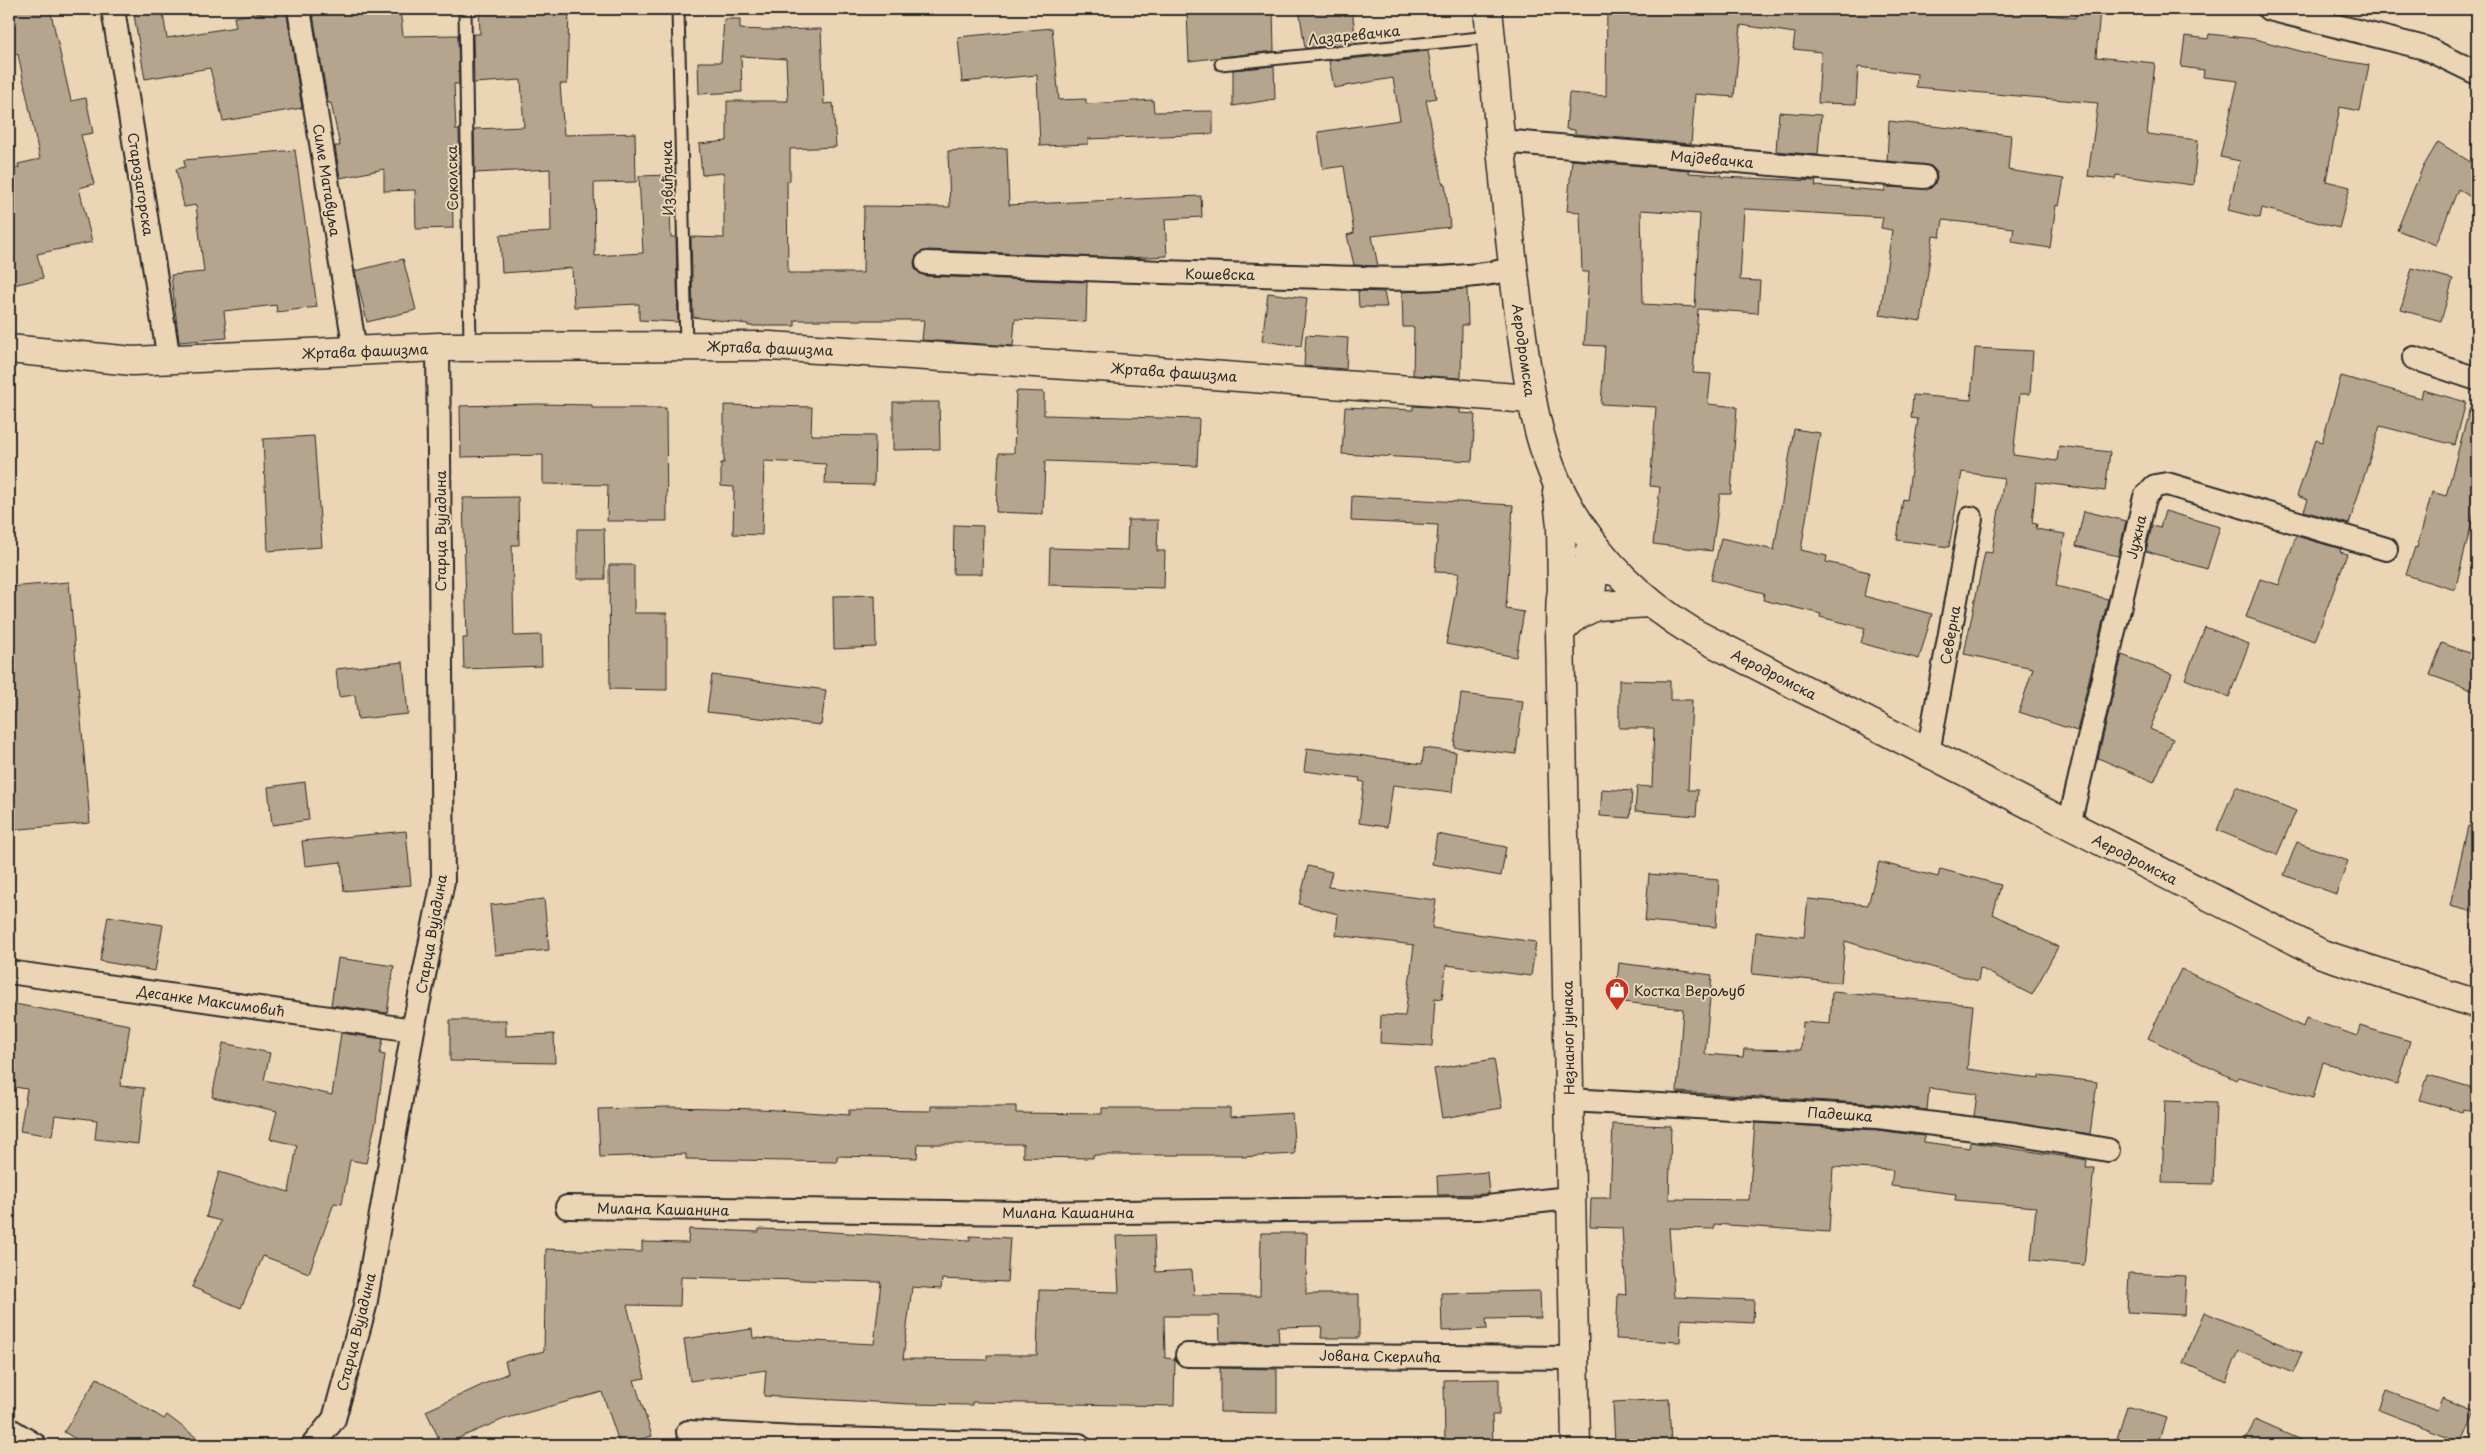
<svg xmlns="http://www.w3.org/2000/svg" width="2486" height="1454" viewBox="0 0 2486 1454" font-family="'Playpen Sans',sans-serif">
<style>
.building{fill:#b6a58e;stroke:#2b2b2b;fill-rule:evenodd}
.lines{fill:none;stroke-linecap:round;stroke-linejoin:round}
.lane-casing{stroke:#2b2b2b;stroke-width:15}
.street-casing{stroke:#2b2b2b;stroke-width:26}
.secondary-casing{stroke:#2b2b2b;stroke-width:31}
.lane{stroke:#ebd5b4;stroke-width:11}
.street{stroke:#ebd5b4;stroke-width:22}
.secondary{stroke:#ebd5b4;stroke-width:28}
.labels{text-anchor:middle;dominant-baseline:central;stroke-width:4;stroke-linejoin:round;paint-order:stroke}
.street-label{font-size:14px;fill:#2b2b2b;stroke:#ebd5b4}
.poi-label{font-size:14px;fill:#2b2b2b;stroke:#ebd5b4;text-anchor:start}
</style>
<rect width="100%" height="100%" fill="#ebd5b4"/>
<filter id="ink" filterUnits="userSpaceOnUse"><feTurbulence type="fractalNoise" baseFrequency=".02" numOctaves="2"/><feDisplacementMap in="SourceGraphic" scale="10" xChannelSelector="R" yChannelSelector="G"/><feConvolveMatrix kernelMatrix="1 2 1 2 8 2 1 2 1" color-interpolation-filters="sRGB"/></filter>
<g filter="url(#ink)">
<path class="building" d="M 9,9 L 50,9 L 71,101 L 86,98 L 93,133 L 81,135 L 94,184 L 79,188 L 92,242 L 37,254 L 43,278 L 9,286 L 9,169 L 19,168 L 18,164 L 40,159 L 18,54 L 9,56 Z
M 133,9 L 162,9 L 167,38 L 236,27 L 234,17 L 286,9 L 302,108 L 223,121 L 210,68 L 145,79 Z
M 312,9 L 400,9 L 403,36 L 458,35 L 459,84 L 454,84 L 456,130 L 459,130 L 460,174 L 452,174 L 453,228 L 416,229 L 415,190 L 384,191 L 384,169 L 340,178 L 335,146 L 340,146 L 331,103 L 328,103 Z
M 479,9 L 569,9 L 567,84 L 560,84 L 564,135 L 635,133 L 636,182 L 594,183 L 595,256 L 643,253 L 639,176 L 669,175 L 671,237 L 676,237 L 678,322 L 639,320 L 639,304 L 574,307 L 572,268 L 502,273 L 500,235 L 551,232 L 550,169 L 475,173 L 474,129 L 524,127 L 521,80 L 474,83 L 473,34 L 480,34 Z
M 1248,9 L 1273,9 L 1274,51 L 1189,61 L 1187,12 Z
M 1299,9 L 1352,9 L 1356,43 L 1305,48 Z
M 1607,9 L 1998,9 L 2075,18 L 2076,9 L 2100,9 L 2096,57 L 2155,63 L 2147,134 L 2198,140 L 2193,185 L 2116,175 L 2115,179 L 2088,176 L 2098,103 L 1916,87 L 1917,74 L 1858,67 L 1856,104 L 1818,103 L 1821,52 L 1793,49 L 1795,33 L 1741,25 L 1734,97 L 1695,94 L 1691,144 L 1575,134 L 1575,130 L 1566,129 L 1569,93 L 1606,96 Z
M 724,19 L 740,19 L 740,29 L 767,30 L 821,29 L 824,104 L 833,103 L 836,147 L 790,149 L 790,181 L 787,181 L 788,273 L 863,273 L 864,206 L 950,207 L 948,151 L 1007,148 L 1009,205 L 1201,196 L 1202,217 L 1165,219 L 1167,256 L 1126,258 L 928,250 L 916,256 L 914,262 L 915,269 L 920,274 L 926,276 L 1087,282 L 1086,322 L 1015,319 L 1013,346 L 922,340 L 924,320 L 795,320 L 795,326 L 748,326 L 748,324 L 693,317 L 691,237 L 724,238 L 724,173 L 702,175 L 699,144 L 727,141 L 727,101 L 788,101 L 786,59 L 741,56 L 742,92 L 699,94 L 698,62 L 721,62 Z
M 1052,28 L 1059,100 L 1086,99 L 1086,104 L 1153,100 L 1154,112 L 1213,111 L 1213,134 L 1088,139 L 1088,144 L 1040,146 L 1037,75 L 962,82 L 958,37 Z
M 2209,34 L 2255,39 L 2326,58 L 2369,65 L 2360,111 L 2340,107 L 2326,181 L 2350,187 L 2339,228 L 2262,208 L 2260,218 L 2228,210 L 2240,161 L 2220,157 L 2238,81 L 2203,77 L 2204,70 L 2181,67 L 2185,36 L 2208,39 Z
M 1428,51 L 1436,98 L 1426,100 L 1443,184 L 1445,183 L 1450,227 L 1372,236 L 1378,266 L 1354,265 L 1347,235 L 1354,233 L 1344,166 L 1323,169 L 1318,132 L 1400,120 L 1393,78 L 1334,88 L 1329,61 Z
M 1274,66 L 1275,99 L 1233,106 L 1233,70 Z
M 1779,112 L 1821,115 L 1818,155 L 1776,151 Z
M 1889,121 L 2011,135 L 2008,170 L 2064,179 L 2059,206 L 2056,205 L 2050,248 L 2012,242 L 2014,228 L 1943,220 L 1940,237 L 1933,236 L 1921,321 L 1880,315 L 1892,230 L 1881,228 L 1883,217 L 1744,209 L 1740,280 L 1760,281 L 1758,313 L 1698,309 L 1693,373 L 1711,374 L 1708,404 L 1737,407 L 1731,494 L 1720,494 L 1712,551 L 1653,544 L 1660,487 L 1650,486 L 1656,407 L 1601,404 L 1605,346 L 1584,345 L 1589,272 L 1582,272 L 1580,212 L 1567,211 L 1572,160 L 1689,170 L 1689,173 L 1721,175 L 1721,177 L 1816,181 L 1815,186 L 1885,191 L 1885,187 L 1930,189 L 1935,184 L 1937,178 L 1936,171 L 1931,166 L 1887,161 ZM 1641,210 L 1700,214 L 1695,307 L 1643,304 Z
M 2438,142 L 2477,166 L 2477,201 L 2458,189 L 2436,245 L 2397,230 L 2422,169 Z
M 295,150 L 317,307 L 277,312 L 276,305 L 224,311 L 227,338 L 179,342 L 171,275 L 204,272 L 196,205 L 184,207 L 176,169 L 185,167 L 184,160 Z
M 403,259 L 416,310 L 367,322 L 355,271 Z
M 2412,268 L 2453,279 L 2441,321 L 2401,310 Z
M 1467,289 L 1468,325 L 1462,325 L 1461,378 L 1413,375 L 1414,327 L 1403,327 L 1402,292 Z
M 1358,291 L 1384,292 L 1387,307 L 1359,307 Z
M 1268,293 L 1307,298 L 1301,346 L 1262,341 Z
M 1306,335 L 1348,338 L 1346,369 L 1304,366 Z
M 1975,348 L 2033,351 L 2030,394 L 2020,394 L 2013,455 L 2057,461 L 2059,446 L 2110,452 L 2105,491 L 2036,482 L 2032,523 L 2037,524 L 2036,529 L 2065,534 L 2056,586 L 2108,599 L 2077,731 L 2019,712 L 2033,668 L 1964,654 L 1985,552 L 1992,553 L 2004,478 L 1962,472 L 1949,547 L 1897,540 L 1903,499 L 1907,500 L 1918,419 L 1911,418 L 1913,395 L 1971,400 Z
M 2341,376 L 2421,398 L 2423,390 L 2466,402 L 2455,445 L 2380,426 L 2349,524 L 2304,511 L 2308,500 L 2297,496 L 2316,440 L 2322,442 Z
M 1016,391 L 1044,392 L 1044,415 L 1199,419 L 1197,466 L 1045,461 L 1043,514 L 996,512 L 999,453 L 1014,453 Z
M 893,402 L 939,402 L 940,449 L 893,450 Z
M 537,404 L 592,405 L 592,408 L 666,408 L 667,521 L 607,521 L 608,485 L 543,484 L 543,455 L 461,457 L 460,406 Z
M 724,405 L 812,407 L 811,435 L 875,436 L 874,485 L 825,484 L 826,464 L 764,461 L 762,535 L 733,534 L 734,487 L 721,486 L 721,463 L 724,463 Z
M 1413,406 L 1460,409 L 1460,413 L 1475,414 L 1472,461 L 1342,454 L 1345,407 L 1413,410 Z
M 2470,407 L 2477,408 L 2477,501 L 2455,590 L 2406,575 L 2415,547 L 2417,548 L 2432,492 L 2446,496 Z
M 1794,429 L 1820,433 L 1801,550 L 1827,556 L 1826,562 L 1869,572 L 1864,596 L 1932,614 L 1919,659 L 1861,643 L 1865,628 L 1820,617 L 1821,614 L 1763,600 L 1764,593 L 1711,580 L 1721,538 L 1774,550 Z
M 314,436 L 322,547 L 268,551 L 263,439 Z
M 1352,496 L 1513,505 L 1506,609 L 1524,612 L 1516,657 L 1446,644 L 1459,573 L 1435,572 L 1438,525 L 1351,521 Z
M 518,497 L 519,545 L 512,545 L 514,636 L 541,635 L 542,666 L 464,669 L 463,638 L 467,638 L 463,498 Z
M 2084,511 L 2126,521 L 2118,556 L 2076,546 Z
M 2165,511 L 2220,527 L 2207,569 L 2146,551 L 2152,526 L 2160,528 Z
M 1128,520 L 1158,520 L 1157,551 L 1165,551 L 1164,588 L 1049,585 L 1050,548 L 1127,550 Z
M 954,525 L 983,526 L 982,574 L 953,574 Z
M 577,529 L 604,529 L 605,579 L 577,579 Z
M 2296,536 L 2341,549 L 2340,552 L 2347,554 L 2315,641 L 2246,617 L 2260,579 L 2279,585 Z
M 609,565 L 634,565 L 634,613 L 667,613 L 667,690 L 610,689 Z
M 69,582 L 90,823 L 9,830 L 9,587 Z
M 875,595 L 876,647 L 834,649 L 833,596 Z
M 2205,627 L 2249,644 L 2229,697 L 2185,679 Z
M 2442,643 L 2477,656 L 2477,692 L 2430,675 Z
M 2122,655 L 2172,674 L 2150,729 L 2173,739 L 2154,782 L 2098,758 Z
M 403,662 L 408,714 L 358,719 L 355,695 L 339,697 L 336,669 Z
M 712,675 L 826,690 L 821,725 L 707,712 Z
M 1619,680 L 1670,681 L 1670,700 L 1692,700 L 1688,790 L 1698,790 L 1696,816 L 1635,811 L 1637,786 L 1652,787 L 1654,728 L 1619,728 Z
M 1461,694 L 1523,701 L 1516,754 L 1454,747 Z
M 1307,748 L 1422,764 L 1424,748 L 1456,752 L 1452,792 L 1393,785 L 1387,827 L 1359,823 L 1364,782 L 1359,781 L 1360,778 L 1304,771 Z
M 305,782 L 309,820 L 272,825 L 268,787 Z
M 2236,786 L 2296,811 L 2277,855 L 2217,830 Z
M 1602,789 L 1632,791 L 1630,818 L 1600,816 Z
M 2468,826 L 2477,827 L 2477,913 L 2450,906 Z
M 406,831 L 411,885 L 344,891 L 341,862 L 305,866 L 302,841 Z
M 1437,834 L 1506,847 L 1501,876 L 1432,864 Z
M 2297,842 L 2348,861 L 2336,894 L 2284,875 Z
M 1879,862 L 1938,877 L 1940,869 L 2001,885 L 1993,914 L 2058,947 L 2032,995 L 1980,968 L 1978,981 L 1845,941 L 1841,983 L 1752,974 L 1756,932 L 1804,937 L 1808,899 L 1868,905 Z
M 1308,866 L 1332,872 L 1328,887 L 1436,900 L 1432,928 L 1536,942 L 1531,976 L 1446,965 L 1442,999 L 1435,998 L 1432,1046 L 1380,1043 L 1381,1015 L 1405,1016 L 1414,945 L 1336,935 L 1338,914 L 1299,904 Z
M 1649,874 L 1719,880 L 1716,927 L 1645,921 Z
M 544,899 L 549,950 L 495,955 L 490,905 Z
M 108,916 L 163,925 L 155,971 L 100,961 Z
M 338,958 L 394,966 L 387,1013 L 331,1005 Z
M 1619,963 L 1712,975 L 1705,1054 L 1743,1057 L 1744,1049 L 1801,1050 L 1803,1022 L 1830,1024 L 1832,992 L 1973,1005 L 1967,1069 L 2039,1079 L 2039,1075 L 2097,1082 L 2090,1134 L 1974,1116 L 1977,1094 L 1929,1088 L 1927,1110 L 1879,1104 L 1677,1092 L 1683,1009 L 1615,1001 Z
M 2181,969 L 2303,1027 L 2306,1018 L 2357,1036 L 2360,1026 L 2410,1041 L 2397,1084 L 2323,1062 L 2313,1098 L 2238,1077 L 2236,1080 L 2148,1038 Z
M 9,1003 L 130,1025 L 120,1086 L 144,1088 L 138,1144 L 95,1139 L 97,1120 L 55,1115 L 52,1136 L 20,1131 L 27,1089 L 9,1086 Z
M 450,1020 L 506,1020 L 506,1036 L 554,1034 L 555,1063 L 450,1061 Z
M 341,1033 L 383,1039 L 380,1054 L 385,1055 L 376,1121 L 366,1163 L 350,1160 L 342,1204 L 334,1203 L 309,1273 L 263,1256 L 241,1308 L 192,1287 L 221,1221 L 206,1217 L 219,1172 L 289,1192 L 297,1145 L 270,1139 L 277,1111 L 212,1097 L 223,1043 L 270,1053 L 264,1080 L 332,1095 Z
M 1494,1059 L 1502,1108 L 1442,1118 L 1434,1069 Z
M 2428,1075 L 2477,1089 L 2477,1114 L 2463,1109 L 2462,1112 L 2420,1100 Z
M 2165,1101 L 2216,1103 L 2213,1184 L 2162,1183 Z
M 931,1106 L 1016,1106 L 1016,1113 L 1102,1114 L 1102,1108 L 1230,1108 L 1230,1117 L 1292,1113 L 1295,1154 L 1242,1157 L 1242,1155 L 1093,1155 L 1093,1158 L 1023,1157 L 1023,1144 L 918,1144 L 917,1158 L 837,1156 L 837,1162 L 686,1159 L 686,1154 L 600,1157 L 598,1109 L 667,1107 L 761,1109 L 849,1115 L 849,1110 L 931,1111 Z
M 1755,1123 L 1877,1130 L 1924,1136 L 1924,1142 L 1970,1148 L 1971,1142 L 2087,1160 L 2086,1168 L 2094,1168 L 2084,1265 L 2031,1260 L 2036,1207 L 1955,1200 L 1956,1194 L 1891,1186 L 1893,1170 L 1833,1167 L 1829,1232 L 1714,1224 L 1714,1229 L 1669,1228 L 1674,1297 L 1754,1300 L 1753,1323 L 1681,1319 L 1680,1342 L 1616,1339 L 1618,1294 L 1626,1295 L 1622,1228 L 1590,1227 L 1591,1198 L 1610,1198 L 1613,1124 L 1671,1126 L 1669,1199 L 1749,1200 Z
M 1487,1172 L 1489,1194 L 1438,1195 L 1437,1176 Z
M 689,1229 L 759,1232 L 759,1229 L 814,1231 L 970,1240 L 970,1236 L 1010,1238 L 1007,1282 L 942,1279 L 941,1289 L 912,1287 L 903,1359 L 987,1360 L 987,1355 L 1037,1355 L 1039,1290 L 1119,1292 L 1116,1236 L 1154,1235 L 1156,1272 L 1192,1270 L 1194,1295 L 1251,1296 L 1260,1296 L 1261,1233 L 1307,1233 L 1306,1294 L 1359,1294 L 1359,1338 L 1321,1338 L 1322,1326 L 1278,1327 L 1279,1343 L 1220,1342 L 1219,1316 L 1164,1316 L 1165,1358 L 1175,1359 L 1174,1406 L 972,1402 L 972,1405 L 910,1404 L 764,1396 L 766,1370 L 690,1381 L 684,1339 L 752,1329 L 753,1338 L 874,1344 L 881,1282 L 681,1277 L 680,1306 L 627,1305 L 645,1378 L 634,1380 L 652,1436 L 620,1445 L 602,1392 L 504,1419 L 442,1445 L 426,1411 L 508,1373 L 505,1361 L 544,1351 L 546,1249 L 642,1252 L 642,1242 L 688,1243 Z
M 2129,1273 L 2186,1276 L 2184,1315 L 2127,1312 Z
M 1540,1291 L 1541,1318 L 1486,1319 L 1487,1329 L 1442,1331 L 1441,1293 Z
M 2204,1312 L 2302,1353 L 2293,1373 L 2239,1351 L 2226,1381 L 2183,1363 Z
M 1220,1368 L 1277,1369 L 1277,1413 L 1220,1412 Z
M 97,1378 L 164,1419 L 167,1415 L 206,1445 L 86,1445 L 64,1432 Z
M 1499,1379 L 1499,1415 L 1492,1415 L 1493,1445 L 1445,1445 L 1444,1380 Z
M 2386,1391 L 2437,1410 L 2442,1398 L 2475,1411 L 2462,1442 L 2379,1410 Z
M 1669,1399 L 1671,1445 L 1615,1445 L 1613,1402 Z
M 2127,1406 L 2166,1418 L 2157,1445 L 2115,1445 Z
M 2255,1420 L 2312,1445 L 2244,1445 Z"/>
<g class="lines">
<defs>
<path id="lane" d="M 465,9 L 470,347
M 678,9 L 686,346
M 1221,64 L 1490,37"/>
<path id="street" d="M 113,9 L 169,360
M 299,9 L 355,350
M 2269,9 L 2425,48 L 2477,73
M 1501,141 L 1924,177
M 927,263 C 1050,268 1172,273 1294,276 C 1365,278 1444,284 1513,269
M 2414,358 L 2477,379
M 1928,753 L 1971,518
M 2069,825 L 2145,497 L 2155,486 L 2167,484 L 2386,549
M 9,972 L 413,1030
M 1569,1100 L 1878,1117 L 2015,1134 L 2108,1150
M 567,1207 L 1024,1213 L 1478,1208 L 1569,1198
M 1187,1355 L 1574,1358
M 9,1429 L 35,1445
M 688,1432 L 795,1438 L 1079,1445
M 313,1445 L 334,1419 L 365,1306 L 413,1030 L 443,881 L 438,347"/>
<path id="secondary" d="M 1488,9 C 1498,108 1505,207 1518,306 C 1527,371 1533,439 1565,499 C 1595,556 1640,600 1694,633 L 2322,954 L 2477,1004
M 9,349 L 133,361 L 438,347 L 770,346 L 1145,370 L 1530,399
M 1557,492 L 1561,525 L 1562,593
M 1578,615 L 1596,606 L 1650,603
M 1560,631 C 1590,604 1598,593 1589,552
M 1576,1445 C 1570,1174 1566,902 1560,631 C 1561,618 1559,603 1562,591 C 1569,566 1598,566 1618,572"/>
</defs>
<use href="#lane" class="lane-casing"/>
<use href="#street" class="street-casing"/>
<use href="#secondary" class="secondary-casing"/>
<use href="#lane" class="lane"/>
<use href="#street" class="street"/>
<use href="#secondary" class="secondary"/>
</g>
</g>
<defs>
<symbol id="shop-pin" viewBox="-11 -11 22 30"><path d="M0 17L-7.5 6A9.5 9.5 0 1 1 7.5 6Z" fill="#c8321e" stroke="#ebd5b4"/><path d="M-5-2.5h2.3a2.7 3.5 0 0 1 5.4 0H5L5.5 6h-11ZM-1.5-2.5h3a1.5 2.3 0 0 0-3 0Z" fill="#fff"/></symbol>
</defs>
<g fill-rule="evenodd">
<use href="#shop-pin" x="1603" y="976" width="28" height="38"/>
</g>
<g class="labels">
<g class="street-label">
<text transform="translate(1354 35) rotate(-6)">Лазаревачка</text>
<text transform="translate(1712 159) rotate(5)">Мајдевачка</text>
<text transform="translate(452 178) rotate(-91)">Соколска</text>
<text transform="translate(667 178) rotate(-91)">Извиђачка</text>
<text transform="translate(327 180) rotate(81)">Симе Матавуља</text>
<text transform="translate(141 184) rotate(81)">Старозагорска</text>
<text transform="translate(1220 274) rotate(1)">Кошевска</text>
<text transform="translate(770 348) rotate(2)">Жртава фашизма</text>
<text transform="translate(1524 350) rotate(82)">Аеродромска</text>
<text transform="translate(365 351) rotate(-2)">Жртава фашизма</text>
<text transform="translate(1174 372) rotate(4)">Жртава фашизма</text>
<text transform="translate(440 531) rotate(-90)">Старца Вујадина</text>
<text transform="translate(2136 537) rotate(-77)">Јужна</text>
<text transform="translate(1950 635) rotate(-80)">Северна</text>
<text transform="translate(1774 674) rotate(27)">Аеродромска</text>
<text transform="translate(2135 859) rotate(27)">Аеродромска</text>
<text transform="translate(431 934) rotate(-80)">Старца Вујадина</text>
<text transform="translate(211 1001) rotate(8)">Десанке Максимовић</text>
<text transform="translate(1568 1038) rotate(-91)">Незнаног јунака</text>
<text transform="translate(1840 1114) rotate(4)">Падешка</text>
<text transform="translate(663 1209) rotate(1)">Милана Кашанина</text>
<text x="1068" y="1212">Милана Кашанина</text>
<text transform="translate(356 1332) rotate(-76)">Старца Вујадина</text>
<text transform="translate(1380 1356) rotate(1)">Јована Скерлића</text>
</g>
<g class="poi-label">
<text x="1634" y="990">Костка Верољуб</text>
</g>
</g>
<rect width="2486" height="1454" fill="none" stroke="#ebd5b4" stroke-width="30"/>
<rect x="15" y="15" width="2456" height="1424" fill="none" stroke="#2b2b2b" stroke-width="2" filter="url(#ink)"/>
</svg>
